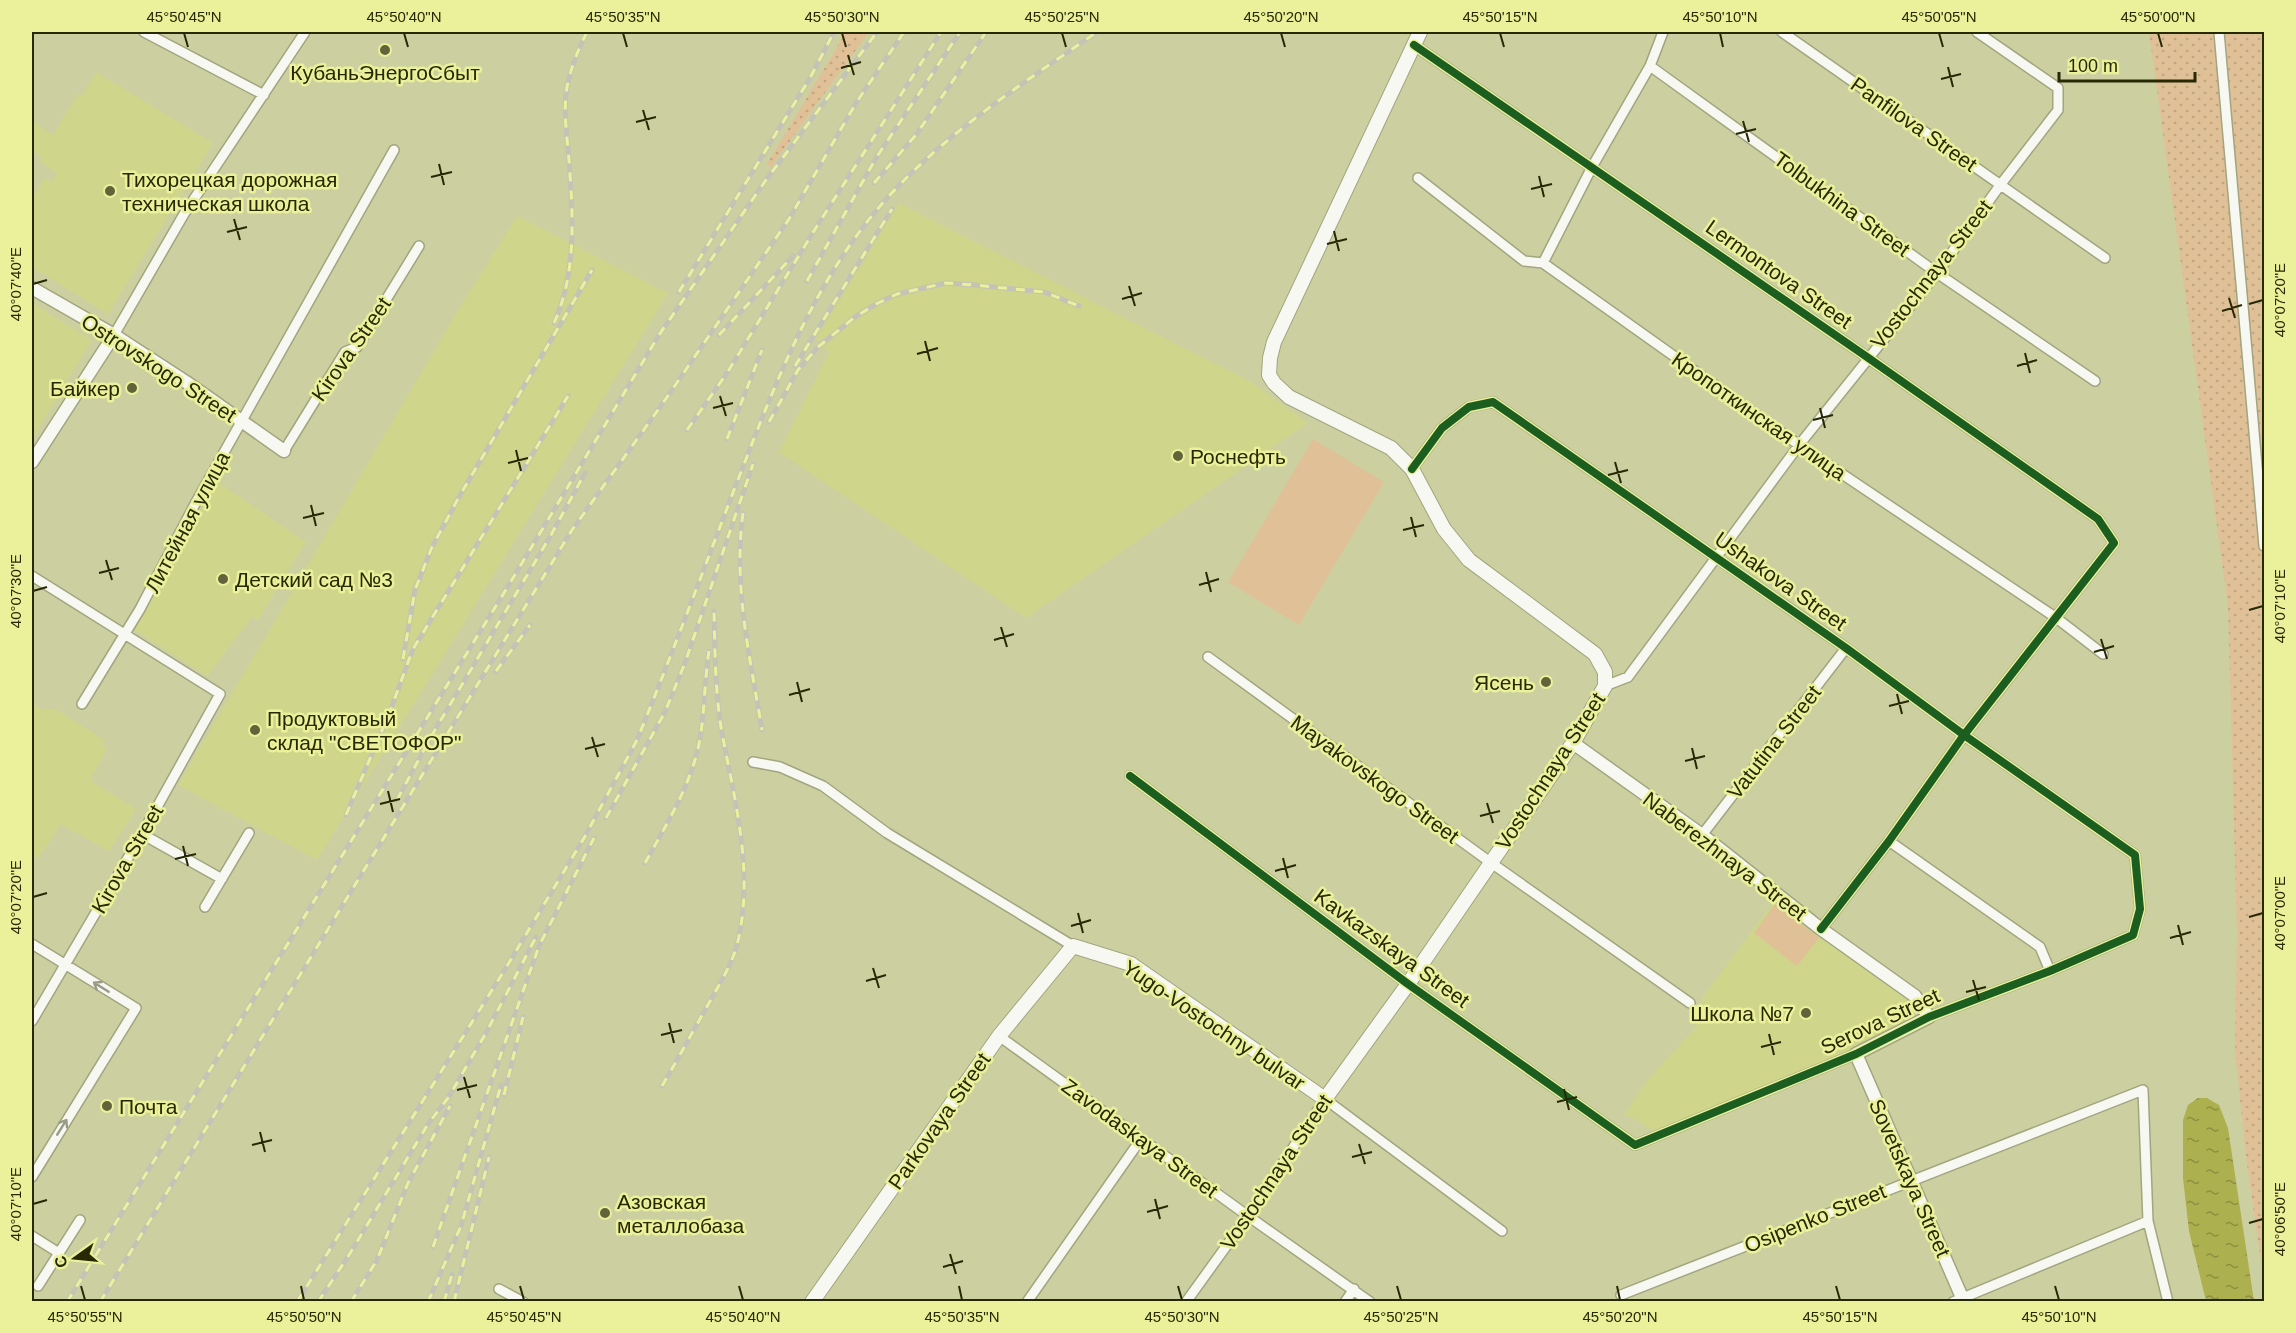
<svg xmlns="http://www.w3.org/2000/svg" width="2296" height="1333" viewBox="0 0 2296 1333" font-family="Helvetica,sans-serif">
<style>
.built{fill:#cfd58b}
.grass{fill:url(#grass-dots)}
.pitch{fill:#e0c097}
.water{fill:url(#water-ripples)}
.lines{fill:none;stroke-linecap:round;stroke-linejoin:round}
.minor-casing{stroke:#a2a57f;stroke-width:12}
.tertiary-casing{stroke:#a2a57f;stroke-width:15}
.secondary-casing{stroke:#a2a57f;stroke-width:16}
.minor{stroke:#f7f8f1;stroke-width:9}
.tertiary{stroke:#f7f8f1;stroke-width:12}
.secondary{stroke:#f7f8f1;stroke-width:14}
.rail-casing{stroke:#c3c4b5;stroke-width:5}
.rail{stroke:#eaf19a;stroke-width:3;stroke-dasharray:9;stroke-linecap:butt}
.cycleway-casing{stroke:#eaf19a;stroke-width:11}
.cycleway{stroke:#1b5e20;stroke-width:8}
.oneway{stroke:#999b86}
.ticks{fill:none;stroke:#272904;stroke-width:2}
.poi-dot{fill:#61633b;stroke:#eaf19a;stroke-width:2}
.labels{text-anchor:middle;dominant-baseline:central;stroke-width:5;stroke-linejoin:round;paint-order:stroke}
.poi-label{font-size:21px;fill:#272904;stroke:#eaf19a;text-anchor:start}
.street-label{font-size:21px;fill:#272904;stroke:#eaf19a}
.neatline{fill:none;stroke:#272904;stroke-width:2}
.ticks-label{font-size:15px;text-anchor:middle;fill:#272904}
</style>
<defs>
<pattern id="grass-dots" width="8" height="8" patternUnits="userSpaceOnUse" patternTransform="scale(1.5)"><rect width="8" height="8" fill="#e0c097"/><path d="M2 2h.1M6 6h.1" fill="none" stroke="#c0a580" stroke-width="1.8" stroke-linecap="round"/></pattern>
<pattern id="water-ripples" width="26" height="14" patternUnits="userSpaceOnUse" patternTransform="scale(1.5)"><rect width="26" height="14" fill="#acb04e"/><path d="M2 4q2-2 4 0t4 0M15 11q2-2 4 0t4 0" fill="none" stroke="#8c8f3f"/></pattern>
</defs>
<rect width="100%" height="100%" fill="#ccd0a1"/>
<path class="built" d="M 96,72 L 213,143 L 108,314 L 32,267 L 32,199 L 45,178 L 52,182 L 57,173 L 39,161 L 42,157 L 32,150 L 32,122 L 53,135 L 78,94 L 82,96 Z
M 899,203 L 1249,381 L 1308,423 L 1026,618 L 779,452 L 829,353 L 816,338 Z
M 517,216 L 668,293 L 317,860 L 178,785 L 460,307 Z
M 32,303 L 92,340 L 32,439 Z
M 216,481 L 306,542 L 258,620 L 252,617 L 207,676 L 135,630 Z
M 33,704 L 41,709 L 57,710 L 104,740 L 102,746 L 107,749 L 90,780 L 136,809 L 109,851 L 61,824 L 39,857 L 32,858 Z
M 1773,903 L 1914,1005 L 1913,1020 L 1847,1053 L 1657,1133 L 1631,1117 L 1624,1115 L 1645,1083 L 1696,1027 L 1702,998 Z"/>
<path class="grass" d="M 844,32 L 869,32 L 771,167 L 767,164 L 836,49 Z
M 2149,32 L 2264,32 L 2264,1282 L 2246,1157 L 2235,1050 L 2237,935 L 2228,606 Z"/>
<path class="pitch" d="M 1313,439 L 1384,482 L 1299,625 L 1228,582 Z
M 1775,904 L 1819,938 L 1797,966 L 1754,933 Z"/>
<path class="water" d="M 2198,1098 L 2207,1098 L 2219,1105 L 2228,1128 L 2254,1301 L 2206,1301 L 2189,1231 L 2183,1178 L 2183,1120 L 2188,1105 Z"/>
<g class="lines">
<defs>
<path id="minor" d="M 144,32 L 264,95
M 1782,32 L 2105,258
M 2219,32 L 2264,546
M 1414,45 L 1867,357 L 2098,519 L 2114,543 L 1964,735 L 1889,841 L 1821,929
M 1650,66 L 1937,273 L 2095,381
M 1418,178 L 1524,261 L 1543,263 L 1799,445 L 2055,617 L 2103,654
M 1543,263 L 1592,167 L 1650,66 L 1663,32
M 114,335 L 184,214 L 305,32
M 284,451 L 345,352 L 357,347 L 419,246
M 1412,469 L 1442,428 L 1469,407 L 1493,402 L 1846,648 L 1964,735 L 2135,855 L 2140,909 L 2133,935 L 2050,971 L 1929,1017
M 32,576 L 220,694 L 142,834 L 32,1021
M 1208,657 L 1490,862 L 1690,1003
M 1605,686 L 1628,677 L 1799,445 L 1937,273 L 2001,184 L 2058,110 L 2058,88 L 1977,32
M 82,704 L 140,609 L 195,504 L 394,150
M 753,762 L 780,767 L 823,786 L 887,833 L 1073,946
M 1130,776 L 1408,984 L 1635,1145 L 1856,1054
M 142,834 L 222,879
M 1702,835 L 1846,648
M 1889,841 L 2040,947 L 2050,971
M 205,907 L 249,833
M 32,944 L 136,1008 L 32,1177
M 999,1036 L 1248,1216 L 1370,1302
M 32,1236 L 59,1253
M 38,1286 L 80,1220
M 499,1289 L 523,1302
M 1621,1295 L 2143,1090 L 2148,1221 L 2168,1302
M 1027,1302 L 1141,1139
M 1186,1302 L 1248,1216 L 1325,1099 L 1502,1231
M 1345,1302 L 1354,1289
M 1953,1302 L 2148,1221"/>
<path id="tertiary" d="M 32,288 L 114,335 L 186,382 L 284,451
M 32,462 L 114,335
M 1573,743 L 1702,835 L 1821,929 L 1915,996 L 1929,1017 L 1856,1054 L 1964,1302"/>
<path id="secondary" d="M 812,1302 L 999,1036 L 1073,946 L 1131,964 L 1325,1099 L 1408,984 L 1573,743 L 1605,686 L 1605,672 L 1595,654 L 1469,560 L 1444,529 L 1412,469 L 1391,448 L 1289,397 L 1274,383 L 1269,375 L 1270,358 L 1274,342 L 1420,32"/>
</defs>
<use href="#minor" class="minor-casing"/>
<use href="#tertiary" class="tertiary-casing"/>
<use href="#secondary" class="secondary-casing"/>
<use href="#minor" class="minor"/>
<use href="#tertiary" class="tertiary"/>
<use href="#secondary" class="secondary"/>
<defs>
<path id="rail" d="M 874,183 L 916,135 L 986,32
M 807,281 L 876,158 L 960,32
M 679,292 L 810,78 L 834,32
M 554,323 C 577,273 573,214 569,160 C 567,137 563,110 567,87 C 571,67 578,50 587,32
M 719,335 L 793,256
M 795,366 L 892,209
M 769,422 L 798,370 L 818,347 L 855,317 L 876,304 L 897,294 L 946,283 L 974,285 L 1044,292 L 1079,306
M 687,430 L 727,373 L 817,226 L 941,32
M 727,439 L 762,350
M 743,513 C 733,588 750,656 762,730
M 403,659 L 415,590 L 432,547 L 459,497 L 592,270
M 496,671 L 530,625
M 397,800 L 432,735 L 551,535 L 585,473
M 346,815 L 389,714 L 413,649 L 568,396
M 606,818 L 665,712 L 685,663 L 753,464
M 645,863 C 665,827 688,790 698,749 C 705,717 704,683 709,651
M 662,1086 C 678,1059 693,1031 709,1003 C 720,983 733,963 738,941 C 754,871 735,802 722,733 C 715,693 715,651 714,611
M 504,1095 L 523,1017
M 433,1247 L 539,946 L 594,838
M 67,1302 L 507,588 L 659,335 L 766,180 L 877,32
M 100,1302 L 572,530 L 663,403 L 789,219 L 856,103 L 904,32
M 297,1302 L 504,971 L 584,838 L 637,740 C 671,657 702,574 734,490 C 773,390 810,287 881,205 C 942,135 1022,84 1097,32
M 318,1302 L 349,1255 L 428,1124 L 448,1098 L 486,1033 L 536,937
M 351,1302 L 377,1260 L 408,1183 L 450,1106
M 428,1302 L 461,1226 L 501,1085
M 444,1302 L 452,1274
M 454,1302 L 489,1157"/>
</defs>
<use href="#rail" class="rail-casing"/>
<use href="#rail" class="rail"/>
<defs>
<path id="cycleway" d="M 1414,45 L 1867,357 L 2098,519 L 2114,543 L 1964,735 L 1889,841 L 1821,929
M 1130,776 L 1408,984 L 1635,1145 L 1856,1054 L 1929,1017 L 2050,971 L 2133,935 L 2140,909 L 2135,855 L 1964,735 L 1846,648 L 1493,402 L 1469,407 L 1442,428 L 1412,469"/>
</defs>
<use href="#cycleway" class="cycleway-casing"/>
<use href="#cycleway" class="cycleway"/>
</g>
<defs><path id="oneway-shaft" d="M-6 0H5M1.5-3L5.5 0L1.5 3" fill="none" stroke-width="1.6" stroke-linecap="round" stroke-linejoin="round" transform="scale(1.5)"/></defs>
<g class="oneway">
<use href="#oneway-shaft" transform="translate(101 987) rotate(-148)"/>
<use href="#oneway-shaft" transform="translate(62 1127) rotate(-58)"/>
</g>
<path class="ticks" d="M 184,33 L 188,47M 404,33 L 408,47M 623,33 L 627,47M 842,33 L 846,47M 1062,33 L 1066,47M 1281,33 L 1285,47M 1500,33 L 1504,47M 1720,33 L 1723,47M 1939,33 L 1943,47M 2158,33 L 2162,47M 848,55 L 854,75M 1948,67 L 1953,87M 841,68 L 861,62M 1941,79 L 1961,74M 643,110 L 649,130M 1743,121 L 1749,142M 636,122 L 656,117M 1736,134 L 1756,129M 439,164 L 444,185M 1539,176 L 1544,197M 431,177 L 452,172M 1531,189 L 1552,184M 234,219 L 240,240M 1334,231 L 1339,251M 227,232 L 247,227M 1327,244 L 1347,239M 33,284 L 47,280M 1129,286 L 1135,306M 2229,298 L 2235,318M 1122,299 L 1142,293M 2249,304 L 2263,300M 2222,311 L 2242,305M 925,341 L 930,361M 2025,353 L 2030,373M 917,354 L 938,348M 2017,366 L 2037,360M 720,396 L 726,416M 713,408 L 733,403M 1820,408 L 1825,428M 1813,420 L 1833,415M 516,450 L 521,471M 1615,462 L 1621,483M 508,463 L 528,458M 1608,475 L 1628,470M 311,505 L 316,526M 1411,517 L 1416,537M 303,518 L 324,513M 1403,530 L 1424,525M 106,560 L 112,580M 1206,572 L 1211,592M 99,573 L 119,568M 1199,585 L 1219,579M 33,591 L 47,587M 2249,610 L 2263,606M 1001,627 L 1007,647M 2101,639 L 2107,659M 994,640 L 1014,634M 2094,652 L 2114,646M 797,682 L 802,702M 1897,694 L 1902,714M 789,695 L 810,689M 1889,706 L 1909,701M 592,737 L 598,757M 1692,748 L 1697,769M 585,749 L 605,744M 1685,761 L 1705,756M 388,791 L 393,812M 1487,803 L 1493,823M 380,804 L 400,799M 1480,816 L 1500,811M 183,846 L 188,866M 1283,858 L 1288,878M 175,859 L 196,854M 1275,871 L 1296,865M 33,897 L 47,893M 1078,913 L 1083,933M 2249,917 L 2263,913M 2178,925 L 2183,945M 1071,926 L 1091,920M 2170,938 L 2191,932M 873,968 L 879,988M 1973,980 L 1979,1000M 866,981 L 886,975M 1966,992 L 1986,987M 669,1023 L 674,1043M 1769,1034 L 1774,1055M 661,1035 L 682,1030M 1761,1047 L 1781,1042M 464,1077 L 470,1098M 1564,1089 L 1569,1110M 457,1090 L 477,1085M 1557,1102 L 1577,1097M 260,1132 L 265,1152M 1359,1144 L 1365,1164M 252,1145 L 272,1140M 1352,1157 L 1372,1152M 1155,1199 L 1160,1219M 33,1204 L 47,1200M 1147,1212 L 1168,1206M 2249,1223 L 2263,1219M 950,1254 L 956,1274M 943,1267 L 963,1261M 81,1286 L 85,1300M 301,1286 L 304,1300M 520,1286 L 524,1300M 739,1286 L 743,1300M 959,1286 L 962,1300M 1178,1286 L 1182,1300M 1397,1286 L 1401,1300M 1617,1286 L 1620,1300M 1836,1286 L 1840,1300M 2055,1286 L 2059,1300"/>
<g class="poi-dot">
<circle cx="385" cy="50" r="6"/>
<circle cx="110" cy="191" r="6"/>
<circle cx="132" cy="388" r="6"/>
<circle cx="1178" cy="456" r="6"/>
<circle cx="223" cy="579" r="6"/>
<circle cx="1546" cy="682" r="6"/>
<circle cx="255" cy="730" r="6"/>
<circle cx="1806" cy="1013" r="6"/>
<circle cx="107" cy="1106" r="6"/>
<circle cx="605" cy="1213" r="6"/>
</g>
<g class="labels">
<g class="poi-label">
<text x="385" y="72" text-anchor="middle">КубаньЭнергоСбыт</text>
<text x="122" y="179">Тихорецкая дорожная<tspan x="122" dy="24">техническая школа</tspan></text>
<text x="120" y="388" text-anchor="end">Байкер</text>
<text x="1190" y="456">Роснефть</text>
<text x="235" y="579">Детский сад №3</text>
<text x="1534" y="682" text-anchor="end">Ясень</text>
<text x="267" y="718">Продуктовый<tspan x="267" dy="24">склад "СВЕТОФОР"</tspan></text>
<text x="1794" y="1013" text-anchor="end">Школа №7</text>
<text x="119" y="1106">Почта</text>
<text x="617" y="1201">Азовская<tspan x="617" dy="24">металлобаза</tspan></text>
</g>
<g class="street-label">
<text transform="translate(1914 124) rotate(35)">Panfilova Street</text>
<text transform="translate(1842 204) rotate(36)">Tolbukhina Street</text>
<text transform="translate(1779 274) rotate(35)">Lermontova Street</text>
<text transform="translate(1931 274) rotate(-52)">Vostochnaya Street</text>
<text transform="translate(351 349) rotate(-55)">Kirova Street</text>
<text transform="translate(159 368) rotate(33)">Ostrovskogo Street</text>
<text transform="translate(1759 416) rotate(35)">Кропоткинская улица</text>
<text transform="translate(187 522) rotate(-62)">Литейная улица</text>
<text transform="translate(1781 581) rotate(35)">Ushakova Street</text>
<text transform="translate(1774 742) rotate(-52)">Vatutina Street</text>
<text transform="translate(1550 771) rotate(-57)">Vostochnaya Street</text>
<text transform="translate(1375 779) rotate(36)">Mayakovskogo Street</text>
<text transform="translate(1725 856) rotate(37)">Naberezhnaya Street</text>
<text transform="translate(127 859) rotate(-60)">Kirova Street</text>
<text transform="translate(1392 948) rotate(36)">Kavkazskaya Street</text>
<text transform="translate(1880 1021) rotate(-25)">Serova Street</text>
<text transform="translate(1214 1025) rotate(34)">Yugo-Vostochny bulvar</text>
<text transform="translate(939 1121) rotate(-55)">Parkovaya Street</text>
<text transform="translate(1140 1138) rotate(36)">Zavodaskaya Street</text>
<text transform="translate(1276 1172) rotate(-56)">Vostochnaya Street</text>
<text transform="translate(1910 1178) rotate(66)">Sovetskaya Street</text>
<text transform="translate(1815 1218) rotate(-22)">Osipenko Street</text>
</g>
</g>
<rect width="2296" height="1333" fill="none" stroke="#eaf19a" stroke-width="66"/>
<g transform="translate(75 1258) rotate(255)" stroke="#eaf19a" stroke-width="4.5" paint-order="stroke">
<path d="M0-4.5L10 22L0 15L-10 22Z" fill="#272904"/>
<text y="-9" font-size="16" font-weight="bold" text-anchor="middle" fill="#272904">С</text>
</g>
<path d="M2059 72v9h136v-9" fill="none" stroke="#272904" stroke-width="3"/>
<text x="2068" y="72" font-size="18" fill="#272904" stroke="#eaf19a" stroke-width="4.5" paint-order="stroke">100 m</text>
<rect x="33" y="33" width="2230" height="1267" class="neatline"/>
<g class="ticks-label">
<text x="184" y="22">45°50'45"N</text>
<text x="404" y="22">45°50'40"N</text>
<text x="623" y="22">45°50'35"N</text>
<text x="842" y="22">45°50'30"N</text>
<text x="1062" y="22">45°50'25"N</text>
<text x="1281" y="22">45°50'20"N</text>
<text x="1500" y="22">45°50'15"N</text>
<text x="1720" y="22">45°50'10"N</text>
<text x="1939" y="22">45°50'05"N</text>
<text x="2158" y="22">45°50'00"N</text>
<text transform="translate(16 284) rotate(-90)" y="5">40°07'40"E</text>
<text transform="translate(2280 300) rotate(-90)" y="5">40°07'20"E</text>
<text transform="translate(16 591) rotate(-90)" y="5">40°07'30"E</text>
<text transform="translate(2280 606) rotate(-90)" y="5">40°07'10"E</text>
<text transform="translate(16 897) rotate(-90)" y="5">40°07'20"E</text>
<text transform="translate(2280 913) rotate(-90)" y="5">40°07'00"E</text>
<text transform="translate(16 1204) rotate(-90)" y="5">40°07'10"E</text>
<text transform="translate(2280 1219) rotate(-90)" y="5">40°06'50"E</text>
<text x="85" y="1322">45°50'55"N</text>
<text x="304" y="1322">45°50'50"N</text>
<text x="524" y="1322">45°50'45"N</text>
<text x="743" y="1322">45°50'40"N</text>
<text x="962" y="1322">45°50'35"N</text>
<text x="1182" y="1322">45°50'30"N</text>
<text x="1401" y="1322">45°50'25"N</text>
<text x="1620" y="1322">45°50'20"N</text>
<text x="1840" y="1322">45°50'15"N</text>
<text x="2059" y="1322">45°50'10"N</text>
</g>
</svg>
